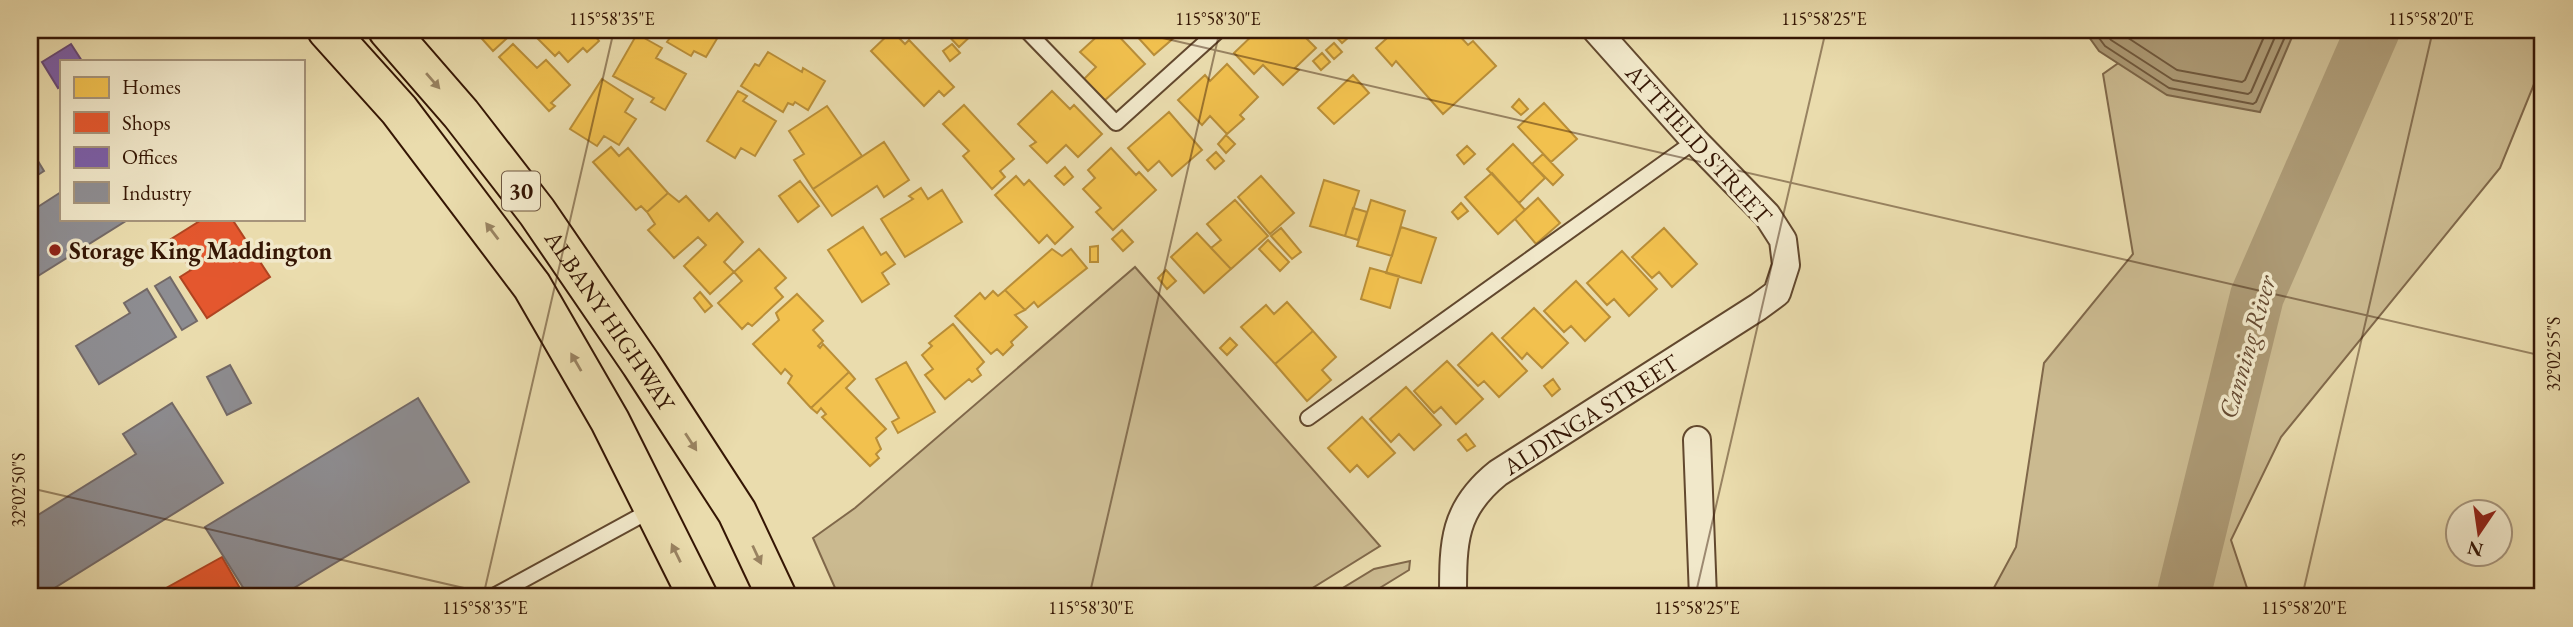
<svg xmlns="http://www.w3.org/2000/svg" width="2573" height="627" viewBox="0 0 2573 627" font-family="'EB Garamond',serif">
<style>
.green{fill:#cbba90;stroke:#80684a;stroke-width:2}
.water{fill:#ac9974;stroke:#7c6547;stroke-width:2}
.homes{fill:#f2c14e;stroke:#b98e38;stroke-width:2}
.shops{fill:#e4572e;stroke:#b04421;stroke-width:2}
.offices{fill:#7b5ea7;stroke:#664876;stroke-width:2}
.industry{fill:#8d8d92;stroke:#736967;stroke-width:2}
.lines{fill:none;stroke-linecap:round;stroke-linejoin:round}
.shore{stroke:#70583c;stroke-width:2}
.river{stroke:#ac9974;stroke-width:54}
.service-casing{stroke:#62482e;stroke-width:18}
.minor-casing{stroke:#62482e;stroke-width:30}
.trunk-casing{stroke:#351604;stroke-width:42}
.service{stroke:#f1e8ca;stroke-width:14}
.minor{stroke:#f1e8ca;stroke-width:26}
.trunk{stroke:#eadcad;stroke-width:38}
.oneway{fill:#998361}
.ticks{fill:none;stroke:#351604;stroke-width:2;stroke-opacity:0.45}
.poi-dot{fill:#8f2418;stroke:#f1e8ca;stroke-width:2.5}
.labels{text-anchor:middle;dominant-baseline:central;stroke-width:7;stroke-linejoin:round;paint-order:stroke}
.shield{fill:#f1e8ca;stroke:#6d553f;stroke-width:2}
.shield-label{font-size:23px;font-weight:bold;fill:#351604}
.street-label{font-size:24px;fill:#351604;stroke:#f1e8ca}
.poi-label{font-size:24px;font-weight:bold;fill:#351604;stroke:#f1e8ca;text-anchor:start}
.water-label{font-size:26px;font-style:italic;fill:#654a31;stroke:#f1e8ca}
.neatline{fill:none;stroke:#351604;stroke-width:2.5}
.ticks-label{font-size:18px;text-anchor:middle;fill:#351604}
</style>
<rect width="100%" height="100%" fill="#eadcad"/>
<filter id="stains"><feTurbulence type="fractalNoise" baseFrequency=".00286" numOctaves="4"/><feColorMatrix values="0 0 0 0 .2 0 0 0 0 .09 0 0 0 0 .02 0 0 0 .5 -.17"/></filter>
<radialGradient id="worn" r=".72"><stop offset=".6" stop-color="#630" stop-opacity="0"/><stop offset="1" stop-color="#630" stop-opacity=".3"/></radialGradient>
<path class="green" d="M 2165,30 L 2543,30 L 2543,62 L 2500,168 L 2281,437 L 2231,540 L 2250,597 L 1989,597 L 2016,547 L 2044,363 L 2133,254 L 2103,74 Z
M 1135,267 L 1380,546 L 1298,597 L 839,597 L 813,538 L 855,508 Z
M 1410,561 L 1409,570 L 1365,597 L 1328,597 L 1374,569 Z"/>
<path class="water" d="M 2084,30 L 2295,30 L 2260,112 L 2167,95 L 2099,51 Z"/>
<path class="homes" d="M 474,30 L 516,30 L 493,51 Z
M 544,30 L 602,30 L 595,36 L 599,41 L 587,52 L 583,48 L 568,62 L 559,52 L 555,56 L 537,38 Z
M 653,30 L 717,30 L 721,32 L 706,57 L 694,51 L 691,56 L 667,42 L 669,39 Z
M 943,30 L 977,30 L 959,47 Z
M 1104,30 L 1113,30 L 1145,64 L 1104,101 L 1084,79 L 1096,67 L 1080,52 Z
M 1136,30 L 1183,30 L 1154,55 L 1133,32 Z
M 1258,30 L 1263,33 L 1266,30 L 1298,30 L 1316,48 L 1295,68 L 1299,70 L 1283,85 L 1263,65 L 1254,74 L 1234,53 Z
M 1330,30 L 1357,30 L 1342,43 Z
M 1396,30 L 1454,30 L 1468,45 L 1473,41 L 1496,66 L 1443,114 L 1396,61 L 1392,66 L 1376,48 Z
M 892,31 L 905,44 L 909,40 L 954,87 L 944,96 L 939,91 L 924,106 L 871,51 Z
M 637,34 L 662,48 L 656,58 L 686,74 L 665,110 L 651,102 L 654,98 L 613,76 Z
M 1334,43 L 1342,52 L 1334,59 L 1326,50 Z
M 513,44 L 537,68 L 546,60 L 570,85 L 551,103 L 555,106 L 549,111 L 499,57 Z
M 952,44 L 960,53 L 950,61 L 943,51 Z
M 768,52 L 802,72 L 803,68 L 825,81 L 808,110 L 795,102 L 793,105 L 788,103 L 783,112 L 741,86 L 755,64 L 759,66 Z
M 1322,53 L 1330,62 L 1321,70 L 1313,61 Z
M 1227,64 L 1258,97 L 1240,115 L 1244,119 L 1227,134 L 1210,116 L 1202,125 L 1178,100 L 1205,75 L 1210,81 Z
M 1353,75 L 1369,93 L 1334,124 L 1318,108 Z
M 602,79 L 633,99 L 625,112 L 636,119 L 619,145 L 604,136 L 597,146 L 570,129 Z
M 738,91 L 747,96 L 743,101 L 776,121 L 755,156 L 741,148 L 735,158 L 707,141 Z
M 1052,91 L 1070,109 L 1074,105 L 1102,134 L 1078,157 L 1066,145 L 1047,163 L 1030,146 L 1036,142 L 1018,124 Z
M 1519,99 L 1528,109 L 1521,115 L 1512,107 Z
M 1544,103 L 1577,139 L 1551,162 L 1518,127 Z
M 964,105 L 1014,159 L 1000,171 L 1005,177 L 992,189 L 963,156 L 969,151 L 943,124 Z
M 827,106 L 862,156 L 813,189 L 794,160 L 804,154 L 789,131 Z
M 1169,112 L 1202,150 L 1172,176 L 1159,161 L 1148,171 L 1128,148 Z
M 1226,135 L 1235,144 L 1226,153 L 1218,144 Z
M 884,142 L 909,180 L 884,197 L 877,186 L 832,216 L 813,189 Z
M 1513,144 L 1545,178 L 1519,203 L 1487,169 Z
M 1467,146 L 1475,154 L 1464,164 L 1457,155 Z
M 611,147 L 619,156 L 628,148 L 668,193 L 647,212 L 641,206 L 636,210 L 593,162 Z
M 1111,148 L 1136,175 L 1139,172 L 1156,190 L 1113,230 L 1096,212 L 1101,208 L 1083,189 L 1095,178 L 1088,170 Z
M 1216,152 L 1224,161 L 1215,169 L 1207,160 Z
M 1543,154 L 1563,175 L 1553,185 L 1532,164 Z
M 1065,167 L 1073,177 L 1064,185 L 1055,176 Z
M 1492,173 L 1525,210 L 1498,234 L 1465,197 Z
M 1016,176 L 1024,185 L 1029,180 L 1073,227 L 1055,244 L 1047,235 L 1039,243 L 995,195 Z
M 1261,176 L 1294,213 L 1270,234 L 1238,197 Z
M 1324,180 L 1359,191 L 1345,236 L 1310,226 Z
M 800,181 L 819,206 L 798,222 L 779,196 Z
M 921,188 L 928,199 L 942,190 L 962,222 L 905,257 L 881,219 L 913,199 L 909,196 Z
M 668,193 L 679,202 L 686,196 L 709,221 L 717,213 L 743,242 L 724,262 L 734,272 L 710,294 L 684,266 L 706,245 L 698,237 L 674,258 L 648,230 L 655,224 L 647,212 Z
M 1538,198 L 1560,223 L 1536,244 L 1515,219 Z
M 1235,200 L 1268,236 L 1231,269 L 1211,248 L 1221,240 L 1207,224 Z
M 1371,200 L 1405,211 L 1392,256 L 1357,246 Z
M 1461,203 L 1468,211 L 1458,219 L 1452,212 Z
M 1353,208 L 1367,212 L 1358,240 L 1345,236 Z
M 863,227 L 881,255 L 886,252 L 895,264 L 882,273 L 889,284 L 862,302 L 828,250 Z
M 1401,227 L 1436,238 L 1421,283 L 1386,273 Z
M 1281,228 L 1301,252 L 1292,259 L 1271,236 Z
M 1664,228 L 1697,264 L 1672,287 L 1659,272 L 1652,278 L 1632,257 Z
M 1122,230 L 1133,242 L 1123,251 L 1112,239 Z
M 1197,233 L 1231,269 L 1204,293 L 1171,257 Z
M 1268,240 L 1289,262 L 1280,271 L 1259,249 Z
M 1098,246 L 1098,262 L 1090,262 L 1090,247 Z
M 759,249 L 786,278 L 775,288 L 783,297 L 752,326 L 748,323 L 742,329 L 718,303 L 742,281 L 734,272 Z
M 1052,249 L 1062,256 L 1071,249 L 1087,268 L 1038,307 L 1034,302 L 1025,310 L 1005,290 Z
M 1622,251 L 1657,289 L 1629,316 L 1614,299 L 1607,305 L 1587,283 Z
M 1370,268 L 1399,276 L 1390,308 L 1361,299 Z
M 1166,270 L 1176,281 L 1167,289 L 1158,278 Z
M 1576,281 L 1610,317 L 1585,341 L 1571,326 L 1564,332 L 1544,311 Z
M 1005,290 L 1025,310 L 1015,315 L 1027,327 L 1011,342 L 1013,345 L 1003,355 L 997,349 L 991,354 L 955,316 L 980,293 L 985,299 L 993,291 L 998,296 Z
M 700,292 L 712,306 L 705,312 L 694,298 Z
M 797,294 L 823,321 L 813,330 L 823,341 L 818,346 L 820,348 L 823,344 L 849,372 L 811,408 L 788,383 L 792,376 L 785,369 L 781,374 L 753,344 L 779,320 L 776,313 Z
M 1287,302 L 1313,331 L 1275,364 L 1241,327 L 1266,305 L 1274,314 Z
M 1534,308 L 1568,343 L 1542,368 L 1527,353 L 1522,359 L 1502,338 Z
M 953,324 L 984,362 L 977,369 L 981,375 L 972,382 L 969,379 L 945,399 L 925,375 L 933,369 L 922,355 L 932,346 L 929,343 Z
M 1313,331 L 1336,357 L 1322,370 L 1331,380 L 1307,401 L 1275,364 Z
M 1492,333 L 1527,371 L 1499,397 L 1484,381 L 1478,386 L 1458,365 Z
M 1230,338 L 1237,345 L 1227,355 L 1220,348 Z
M 1447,361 L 1483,399 L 1456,424 L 1441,407 L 1434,413 L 1414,391 Z
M 906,362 L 935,412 L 898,433 L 892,422 L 899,418 L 876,379 Z
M 849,372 L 855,379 L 846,388 L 886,429 L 876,438 L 881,449 L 876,454 L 879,458 L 870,466 L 822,417 L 826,414 L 821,408 L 817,413 L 811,408 Z
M 1553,379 L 1560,389 L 1552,396 L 1544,386 Z
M 1406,387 L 1441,425 L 1414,450 L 1399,434 L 1391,442 L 1370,419 Z
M 1362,417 L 1395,453 L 1368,477 L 1357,465 L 1350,472 L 1328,448 Z
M 1466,434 L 1475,446 L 1467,451 L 1458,440 Z"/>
<path class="shops" d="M 203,219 L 232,219 L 270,277 L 207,318 L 180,277 L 191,270 L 171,239 Z
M 222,557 L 245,597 L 150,597 Z"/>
<path class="offices" d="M 71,44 L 82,61 L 61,61 L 61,86 L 58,88 L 42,62 Z"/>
<path class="industry" d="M 30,148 L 44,171 L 30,180 Z
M 61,192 L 61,219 L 129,219 L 30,281 L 30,212 Z
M 170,277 L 197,321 L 182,330 L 155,286 Z
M 147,289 L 176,337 L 99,384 L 76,346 L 130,313 L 124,303 Z
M 230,365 L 251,403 L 227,415 L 207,377 Z
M 418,398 L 469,482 L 279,597 L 249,597 L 205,527 Z
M 172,403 L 223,483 L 40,597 L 30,597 L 30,520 L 136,454 L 123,434 Z"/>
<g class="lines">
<path class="shore" d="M 2093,30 L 2105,46 L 2169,88 L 2253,104 L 2256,102 L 2288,30
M 2103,30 L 2111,40 L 2173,80 L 2248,94 L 2251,92 L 2278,30
M 2116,30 L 2177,70 L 2242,82 L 2245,80 L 2267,30"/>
<path class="river" d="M 2183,597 L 2257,296 L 2373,30"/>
<defs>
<path id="service" d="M 1026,30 L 1116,123 L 1219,30
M 1308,418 L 1695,141
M 492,597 L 653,509"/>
<g id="minor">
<path d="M 1697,440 L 1703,597"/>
<path id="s1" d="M 1453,597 C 1453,542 1453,509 1498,473 L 1758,307 L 1777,293 L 1786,265 L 1783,240 L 1767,215 L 1695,141 L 1596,30"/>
</g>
<g id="trunk">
<path d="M 327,30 L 399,110 L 532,286 L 610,421 L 698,597"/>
<path id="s2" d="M 388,30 L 461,114 L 537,212 L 641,364 L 737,512 L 777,597"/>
</g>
</defs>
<use href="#service" class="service-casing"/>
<use href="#minor" class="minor-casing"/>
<use href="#trunk" class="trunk-casing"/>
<use href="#service" class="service"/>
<use href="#minor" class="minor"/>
<use href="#trunk" class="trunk"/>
</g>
<defs><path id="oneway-solid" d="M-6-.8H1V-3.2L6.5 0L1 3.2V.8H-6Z" transform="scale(1.75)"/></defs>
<g class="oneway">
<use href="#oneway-solid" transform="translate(433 81) rotate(49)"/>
<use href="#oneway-solid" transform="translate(492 231) rotate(-127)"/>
<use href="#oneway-solid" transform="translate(576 362) rotate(-120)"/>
<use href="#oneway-solid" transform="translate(691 442) rotate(57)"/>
<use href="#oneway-solid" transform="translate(676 553) rotate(-116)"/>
<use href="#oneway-solid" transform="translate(757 555) rotate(65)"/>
</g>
<path class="ticks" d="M 1128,30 L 2543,356M 30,488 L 503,597M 483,597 L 614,30M 1089,597 L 1220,30M 1695,597 L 1826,30M 2302,597 L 2433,30"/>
<circle class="poi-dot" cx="55" cy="250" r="7"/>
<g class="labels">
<rect class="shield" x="502" y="171.5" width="38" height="39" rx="5"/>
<g class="shield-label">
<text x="521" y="191">30</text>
</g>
<g class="street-label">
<text transform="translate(1699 144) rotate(48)">ATTFIELD STREET</text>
<text stroke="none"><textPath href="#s2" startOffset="366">ALBANY HIGHWAY</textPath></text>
<text stroke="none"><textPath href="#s1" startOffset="248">ALDINGA STREET</textPath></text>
</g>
<g class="poi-label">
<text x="69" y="250">Storage King Maddington</text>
</g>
<g class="water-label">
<text transform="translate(2247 347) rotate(-74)">Canning River</text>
</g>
</g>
<rect width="2573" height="627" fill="none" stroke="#eadcad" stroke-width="77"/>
<rect x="60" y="60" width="245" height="161" fill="#f1e8ca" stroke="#a6947b" stroke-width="2"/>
<rect x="74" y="77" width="35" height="21" fill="#f2c14e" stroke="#a6947b" stroke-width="2"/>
<text x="122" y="94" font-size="21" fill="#351604">Homes</text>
<rect x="74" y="112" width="35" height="21" fill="#e4572e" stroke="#a6947b" stroke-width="2"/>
<text x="122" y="130" font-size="21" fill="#351604">Shops</text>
<rect x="74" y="147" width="35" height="21" fill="#7b5ea7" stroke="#a6947b" stroke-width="2"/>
<text x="122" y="164" font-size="21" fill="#351604">Offices</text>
<rect x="74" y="182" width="35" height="21" fill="#8d8d92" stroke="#a6947b" stroke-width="2"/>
<text x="122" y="200" font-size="21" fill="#351604">Industry</text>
<g transform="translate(2479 533) rotate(193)"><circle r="33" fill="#f1e8ca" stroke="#a6947b" stroke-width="2"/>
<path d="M0-5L12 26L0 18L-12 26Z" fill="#8f2418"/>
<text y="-10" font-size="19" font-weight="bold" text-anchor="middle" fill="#351604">N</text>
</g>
<rect x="38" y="38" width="2496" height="550" class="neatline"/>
<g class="ticks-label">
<text x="612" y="25">115°58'35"E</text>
<text x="1218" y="25">115°58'30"E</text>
<text x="1824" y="25">115°58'25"E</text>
<text x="2431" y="25">115°58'20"E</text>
<text transform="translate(2554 354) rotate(-90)" y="6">32°02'55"S</text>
<text transform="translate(19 490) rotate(-90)" y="6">32°02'50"S</text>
<text x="485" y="614">115°58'35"E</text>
<text x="1091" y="614">115°58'30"E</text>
<text x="1697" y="614">115°58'25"E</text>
<text x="2304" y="614">115°58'20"E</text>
</g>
<rect width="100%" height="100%" filter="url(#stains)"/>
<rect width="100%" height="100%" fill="url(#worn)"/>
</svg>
